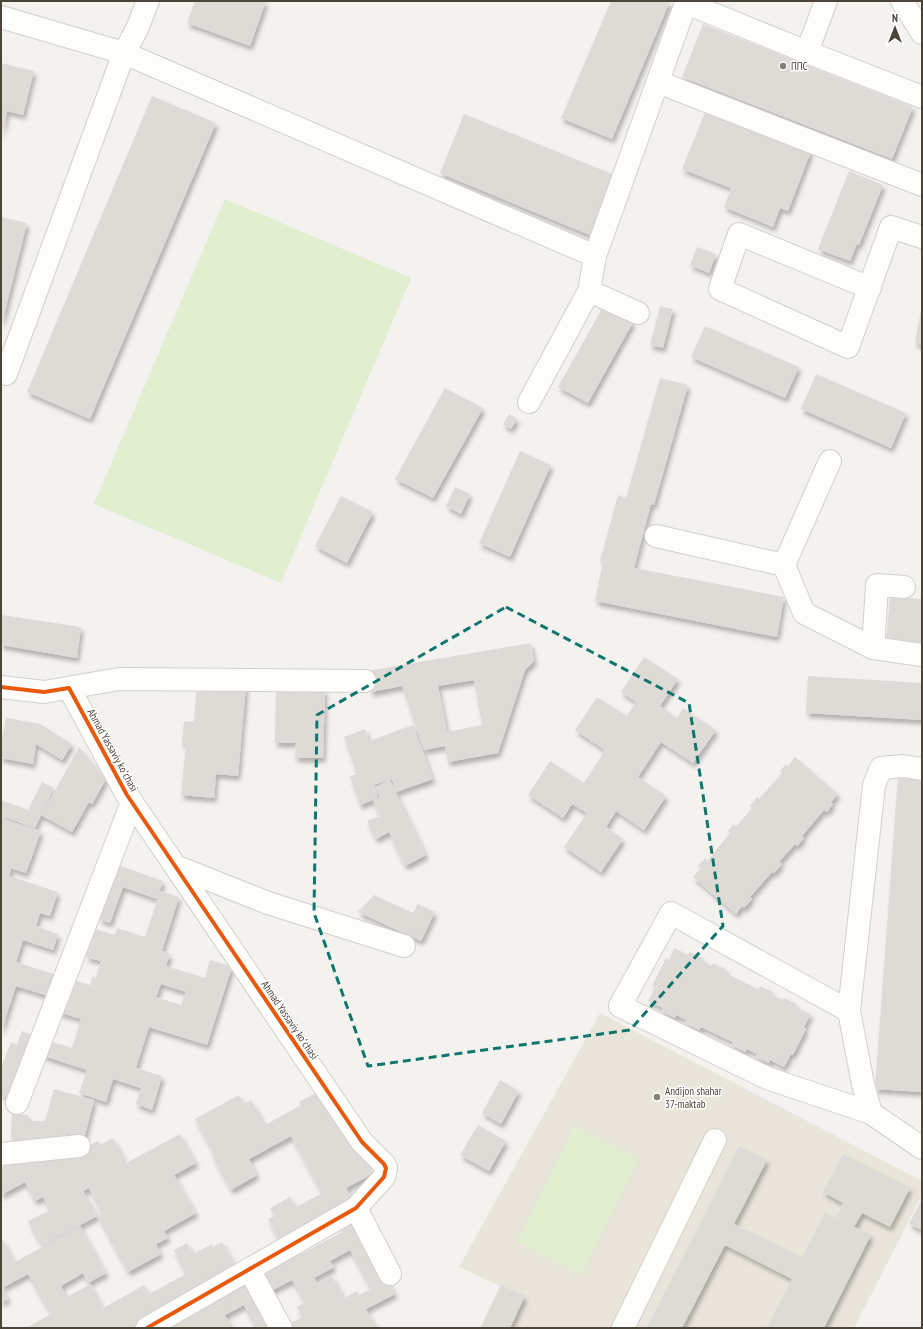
<svg xmlns="http://www.w3.org/2000/svg" width="923" height="1329" viewBox="0 0 923 1329" font-family="'PT Sans Narrow',sans-serif">
<style>
.education{fill:#eae5da}
.green{fill:#e1eecf}
.building{fill:#dedbd6;fill-rule:evenodd;filter:url(#shadow)}
.lines{fill:none;stroke-linecap:round;stroke-linejoin:round}
.minor-casing{stroke:#d2d0cb;stroke-width:24}
.minor{stroke:#fdfdfc;stroke-width:22}
.cycleway-casing{stroke:#fff;stroke-width:6}
.cycleway{stroke:#e8590c;stroke-width:4}
.marked{fill:none;stroke:#0f766e;stroke-width:3;stroke-dasharray:8 5;stroke-linejoin:round}
.poi-dot{fill:#868178;stroke:#fff;stroke-width:1.5}
.labels{text-anchor:middle;dominant-baseline:central;stroke-width:3;stroke-linejoin:round;paint-order:stroke}
.poi-label{font-size:11px;fill:#4b4439;stroke:#fff;text-anchor:start}
.street-label{font-size:11px;fill:#4b4439;stroke:#fff}
</style>
<defs>
<filter id="shadow"><feDropShadow dx="2.5" dy="4.5" stdDeviation="2" flood-color="#0004"/></filter>
</defs>
<rect width="100%" height="100%" fill="#f4f2ee"/>
<path class="education" d="M 600,1013 L 922,1181 L 922,1195 L 854,1328 L 480,1328 L 500,1286 L 459,1267 Z"/>
<path class="green" d="M 225,199 L 411,278 L 281,583 L 94,504 Z
M 574,1126 L 639,1159 L 580,1275 L 516,1243 Z"/>
<path class="building" d="M 195,1 L 266,1 L 250,46 L 187,23 Z
M 611,1 L 670,1 L 612,139 L 561,118 Z
M 703,24 L 913,107 L 892,159 L 682,77 Z
M 1,63 L 34,71 L 23,115 L 7,111 L 2,135 Z
M 152,96 L 216,123 L 90,419 L 27,392 Z
M 706,110 L 811,151 L 788,211 L 780,208 L 773,227 L 724,207 L 731,188 L 682,169 Z
M 464,114 L 617,176 L 592,236 L 440,173 Z
M 849,171 L 883,185 L 859,245 L 857,244 L 850,261 L 818,249 Z
M 1,217 L 27,223 L 2,323 L 1,323 Z
M 697,247 L 716,254 L 709,273 L 690,265 Z
M 604,305 L 633,322 L 588,403 L 558,387 Z
M 660,306 L 673,309 L 663,348 L 650,345 Z
M 921,311 L 922,311 L 922,345 L 915,343 Z
M 705,326 L 799,367 L 785,398 L 691,357 Z
M 816,374 L 906,413 L 891,448 L 801,409 Z
M 660,378 L 688,385 L 654,505 L 651,504 L 634,568 L 784,597 L 777,637 L 595,601 L 603,561 L 600,561 L 618,495 L 626,498 Z
M 445,388 L 483,408 L 433,498 L 395,479 Z
M 509,414 L 517,419 L 511,429 L 503,424 Z
M 520,451 L 551,465 L 510,557 L 479,543 Z
M 455,487 L 470,494 L 461,514 L 446,506 Z
M 341,496 L 373,512 L 347,563 L 315,546 Z
M 890,597 L 922,599 L 922,646 L 886,642 Z
M 1,615 L 81,627 L 77,658 L 1,645 Z
M 531,643 L 534,661 L 525,670 L 498,753 L 448,762 L 445,746 L 424,750 L 402,686 L 371,692 L 367,671 ZM 474,680 L 482,725 L 447,732 L 438,686 Z
M 644,657 L 678,679 L 660,706 L 677,718 L 683,708 L 716,730 L 693,763 L 661,742 L 638,777 L 666,796 L 644,830 L 616,811 L 606,827 L 623,839 L 601,872 L 564,847 L 587,813 L 572,804 L 563,818 L 528,795 L 550,761 L 584,783 L 605,750 L 575,730 L 597,697 L 627,716 L 636,702 L 621,692 Z
M 808,676 L 922,683 L 922,720 L 806,713 Z
M 197,681 L 246,685 L 238,776 L 216,774 L 214,798 L 181,795 L 186,745 L 182,745 L 184,721 L 194,722 Z
M 276,689 L 325,690 L 323,758 L 295,758 L 296,743 L 275,743 Z
M 6,718 L 40,724 L 72,744 L 62,760 L 36,744 L 33,764 L 1,758 L 1,744 Z
M 413,725 L 433,779 L 396,792 L 392,779 L 374,785 L 378,798 L 360,805 L 350,776 L 357,774 L 344,737 L 365,729 L 369,741 Z
M 79,747 L 106,779 L 92,804 L 89,802 L 72,832 L 41,815 L 35,828 L 1,816 L 1,800 L 28,810 L 42,782 L 54,788 L 42,814 Z
M 795,757 L 838,794 L 831,802 L 833,804 L 827,812 L 824,810 L 802,836 L 804,838 L 797,846 L 795,844 L 779,862 L 782,864 L 774,873 L 772,872 L 750,897 L 752,899 L 744,908 L 742,906 L 736,914 L 693,877 L 701,868 L 698,866 L 705,858 L 707,861 L 730,833 L 728,831 L 734,824 L 736,827 L 752,808 L 750,806 L 757,797 L 759,799 L 782,773 L 780,771 L 786,764 L 788,766 Z
M 898,776 L 922,778 L 922,1092 L 875,1089 Z
M 390,780 L 426,855 L 405,866 L 389,832 L 376,839 L 367,821 L 380,816 L 373,801 L 380,798 L 375,787 Z
M 1,818 L 41,831 L 26,873 L 1,865 Z
M 118,865 L 163,881 L 157,899 L 123,887 L 110,923 L 99,919 Z
M 1,866 L 11,869 L 9,876 L 58,892 L 50,916 L 40,913 L 36,926 L 58,934 L 53,950 L 23,940 L 16,962 L 62,977 L 55,998 L 16,986 L 1,1032 Z
M 160,891 L 179,897 L 162,951 L 170,954 L 166,966 L 205,978 L 210,960 L 232,967 L 207,1045 L 149,1027 L 136,1068 L 162,1076 L 152,1110 L 136,1104 L 141,1088 L 113,1079 L 106,1102 L 79,1093 L 87,1070 L 41,1055 L 45,1040 L 72,1048 L 81,1019 L 58,1012 L 69,979 L 90,985 L 93,976 L 96,978 L 101,961 L 86,957 L 95,929 L 115,935 L 117,928 L 145,937 ZM 161,984 L 186,992 L 181,1005 L 156,997 Z
M 374,895 L 413,913 L 418,904 L 435,912 L 421,941 L 358,912 Z
M 674,948 L 688,955 L 690,952 L 703,958 L 702,961 L 712,966 L 713,963 L 727,970 L 725,973 L 758,989 L 760,986 L 773,992 L 772,995 L 783,1000 L 784,998 L 797,1004 L 795,1007 L 811,1014 L 804,1027 L 806,1029 L 793,1055 L 791,1054 L 784,1067 L 770,1060 L 769,1063 L 756,1057 L 757,1054 L 747,1049 L 745,1052 L 732,1045 L 733,1042 L 701,1027 L 699,1030 L 685,1023 L 687,1020 L 676,1015 L 675,1018 L 662,1011 L 663,1008 L 648,1001 L 655,988 L 652,986 L 666,958 L 669,960 Z
M 22,1031 L 38,1037 L 13,1100 L 1,1095 L 1,1068 L 11,1042 L 17,1045 Z
M 500,1080 L 519,1091 L 501,1124 L 482,1113 Z
M 325,1088 L 372,1174 L 346,1188 L 354,1201 L 280,1242 L 268,1219 L 275,1216 L 270,1208 L 290,1197 L 296,1207 L 322,1193 L 291,1136 L 249,1159 L 257,1175 L 231,1190 L 212,1154 L 214,1153 L 195,1119 L 239,1095 L 244,1104 L 251,1100 L 265,1125 L 301,1105 L 299,1102 Z
M 54,1089 L 94,1100 L 84,1139 L 67,1134 L 67,1143 L 11,1139 L 12,1114 L 28,1115 L 28,1121 L 45,1121 Z
M 478,1125 L 506,1141 L 489,1171 L 460,1155 Z
M 180,1134 L 196,1163 L 174,1175 L 196,1213 L 164,1231 L 168,1238 L 156,1244 L 161,1254 L 128,1272 L 98,1216 L 103,1214 L 89,1188 L 83,1191 L 97,1216 L 42,1246 L 28,1221 L 50,1210 L 43,1197 L 35,1201 L 25,1182 L 1,1195 L 1,1168 L 23,1157 L 65,1158 L 98,1141 L 100,1145 L 113,1138 L 126,1163 Z
M 739,1146 L 767,1160 L 734,1224 L 802,1258 L 825,1213 L 836,1218 L 843,1203 L 823,1192 L 843,1154 L 910,1188 L 890,1227 L 862,1213 L 854,1227 L 871,1235 L 824,1328 L 767,1328 L 792,1279 L 725,1245 L 682,1328 L 647,1328 Z
M 922,1199 L 922,1230 L 909,1224 Z
M 355,1220 L 395,1294 L 366,1309 L 376,1328 L 281,1328 L 302,1317 L 297,1307 L 305,1302 L 292,1280 L 265,1294 L 254,1274 L 299,1250 L 301,1254 L 342,1232 L 339,1228 ZM 350,1250 L 371,1289 L 359,1295 L 357,1291 L 344,1298 L 332,1276 L 318,1284 L 314,1278 L 334,1267 L 330,1261 Z
M 80,1226 L 106,1273 L 88,1283 L 83,1273 L 61,1286 L 67,1297 L 90,1284 L 103,1308 L 144,1285 L 149,1294 L 186,1274 L 174,1250 L 187,1243 L 193,1254 L 212,1244 L 213,1247 L 222,1242 L 236,1267 L 137,1328 L 26,1328 L 51,1314 L 28,1274 L 2,1288 L 8,1299 L 1,1303 L 1,1237 L 15,1262 Z
M 252,1279 L 278,1328 L 256,1328 L 244,1305 L 225,1315 L 232,1328 L 162,1328 Z
M 501,1285 L 525,1296 L 510,1328 L 481,1328 Z"/>
<g class="lines">
<defs>
<path id="minor" d="M 902,1 L 922,33
M 1,17 L 124,53 L 595,256 L 686,3 L 807,52 L 922,97
M 807,52 L 826,1
M 658,82 L 922,185
M 870,288 L 739,234 L 720,289 L 848,347 L 891,227 L 922,237
M 589,291 L 638,313
M 6,374 L 124,53 L 137,29 L 148,1
M 529,402 L 589,291 L 595,256
M 830,461 L 784,565 L 804,613 L 873,648 L 922,655
M 656,536 L 784,565
M 873,648 L 877,585 L 904,587
M 1,687 L 44,692 L 119,679 L 365,681
M 69,688 L 127,795 L 362,1142 L 384,1164 L 386,1168 L 384,1177 L 356,1208 L 147,1328
M 922,769 L 903,766 L 881,768 L 874,785 L 849,1011 L 863,1084 L 871,1113 L 922,1148
M 175,866 L 268,903 L 404,946
M 849,1011 L 671,913 L 620,1006 L 767,1078 L 871,1113
M 17,1103 L 132,802
M 1,1154 L 79,1146
M 356,1208 L 390,1274
M 249,1269 L 281,1328
M 623,1328 L 715,1140"/>
</defs>
<use href="#minor" class="minor-casing"/>
<use href="#minor" class="minor"/>
<defs>
<path id="cycleway" d="M 1,687 L 44,692 L 69,688 L 127,795 L 362,1142 L 384,1164 L 386,1168 L 384,1177 L 356,1208 L 147,1328"/>
</defs>
<use href="#cycleway" class="cycleway-casing"/>
<use href="#cycleway" class="cycleway"/>
</g>
<path class="marked" d="M 506,607 L 689,703 L 723,926 L 630,1030 L 368,1066 L 314,913 L 317,715 Z"/>
<g class="poi-dot">
<circle cx="783" cy="66" r="4"/>
<circle cx="657" cy="1097" r="4"/>
</g>
<g class="labels">
<g class="poi-label">
<text x="791" y="66">ППС</text>
<text x="665" y="1091">Andijon shahar<tspan x="665" dy="13">37-maktab</tspan></text>
</g>
<g class="street-label">
<text transform="translate(113 750) rotate(61)">Ahmad Yassaviy koʻchasi</text>
<text transform="translate(290 1020) rotate(56)">Ahmad Yassaviy koʻchasi</text>
</g>
</g>
<rect width="923" height="1329" fill="none" stroke="#4b4439" stroke-width="4"/>
<g transform="translate(895 28)" stroke="#ffffff" stroke-width="3" paint-order="stroke">
<path d="M0-3L7 15L0 10L-7 15Z" fill="#4b4439"/>
<text y="-6" font-size="11" font-weight="bold" text-anchor="middle" fill="#4b4439">N</text>
</g>
</svg>
